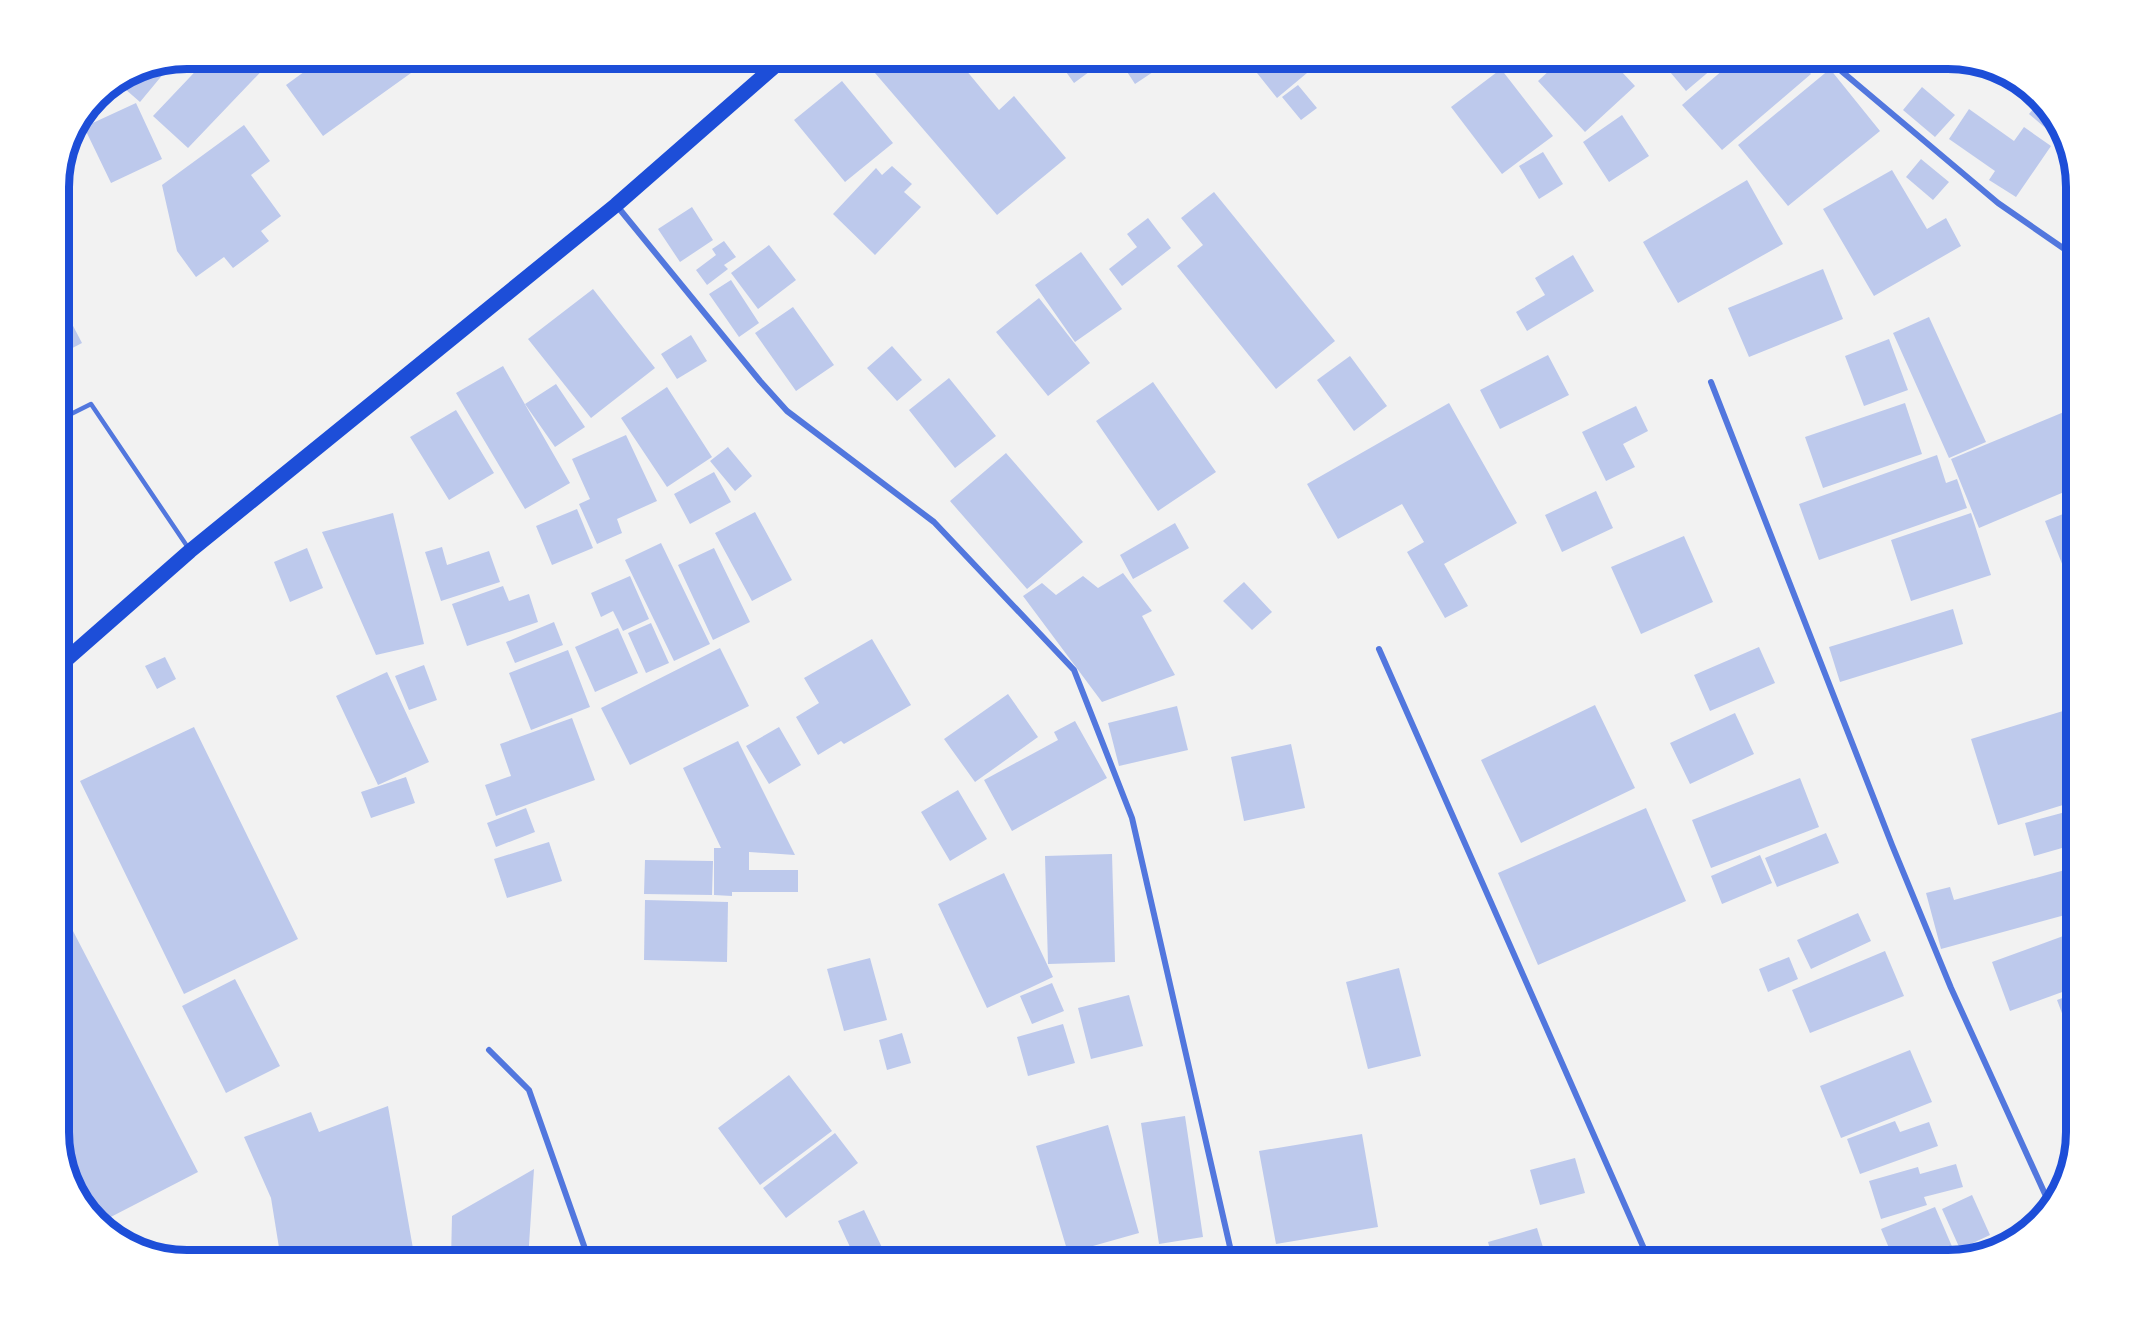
<svg xmlns="http://www.w3.org/2000/svg" width="2135" height="1319" viewBox="0 0 2135 1319" font-family="'Exo 2',sans-serif">
<style>
.building{fill:#bdc9ec}
.lines{fill:none;stroke-linecap:round;stroke-linejoin:round}
.service{stroke:#5277de;stroke-width:4.5}
.minor{stroke:#5277de;stroke-width:6}
.primary{stroke:#1d4ed8;stroke-width:15}
.rim{fill:none;stroke:#1d4ed8;stroke-width:8}
</style>
<rect width="100%" height="100%" fill="#f2f2f2"/>
<path class="building" d="M 208,58 L 274,58 L 188,148 L 153,116 Z
M 299,58 L 318,58 L 306,68 Z
M 323,58 L 432,58 L 323,136 L 286,85 Z
M 892,58 L 956,58 L 999,110 L 1014,96 L 1066,158 L 997,215 L 875,73 Z
M 1056,58 L 1108,58 L 1074,83 Z
M 1118,58 L 1162,58 L 1165,64 L 1135,84 Z
M 1245,58 L 1325,58 L 1277,98 Z
M 1489,58 L 1504,58 L 1496,66 Z
M 1531,58 L 1559,58 L 1543,72 Z
M 1563,58 L 1635,58 L 1621,71 L 1635,86 L 1585,132 L 1538,81 Z
M 1662,58 L 1725,58 L 1686,91 L 1660,60 Z
M 1737,58 L 1798,58 L 1811,74 L 1722,150 L 1682,105 Z
M 174,61 L 140,102 L 117,82 L 138,68 Z
M 1501,69 L 1553,136 L 1502,174 L 1451,107 Z
M 1830,69 L 1880,131 L 1788,206 L 1738,145 Z
M 842,81 L 893,143 L 845,182 L 794,120 Z
M 1298,85 L 1317,108 L 1301,120 L 1282,97 Z
M 1922,87 L 1955,115 L 1935,137 L 1903,110 Z
M 2039,102 L 2059,123 L 2062,133 L 2057,138 L 2029,114 Z
M 136,103 L 162,159 L 111,183 L 84,127 Z
M 1969,109 L 2014,141 L 2024,127 L 2051,146 L 2016,197 L 1989,180 L 1995,171 L 1949,139 Z
M 1622,115 L 1649,156 L 1609,182 L 1583,142 Z
M 244,125 L 270,161 L 251,175 L 281,216 L 261,231 L 269,241 L 233,268 L 224,257 L 196,277 L 177,251 L 162,185 Z
M 1543,152 L 1563,184 L 1539,199 L 1519,166 Z
M 1921,159 L 1949,182 L 1933,200 L 1906,177 Z
M 892,166 L 912,184 L 904,192 L 921,207 L 875,255 L 833,214 L 876,168 L 882,175 Z
M 1892,170 L 1927,229 L 1946,218 L 1961,246 L 1874,296 L 1823,209 Z
M 1747,180 L 1783,244 L 1678,303 L 1643,242 Z
M 1214,192 L 1335,341 L 1276,389 L 1177,266 L 1203,245 L 1181,218 Z
M 692,207 L 713,240 L 680,262 L 658,229 Z
M 1148,218 L 1171,248 L 1122,286 L 1109,269 L 1137,247 L 1127,234 Z
M 724,241 L 736,257 L 724,265 L 728,269 L 707,285 L 696,270 L 716,255 L 712,249 Z
M 769,245 L 796,280 L 758,309 L 731,273 Z
M 1081,252 L 1122,309 L 1075,342 L 1035,285 Z
M 1573,255 L 1594,291 L 1527,331 L 1516,312 L 1545,295 L 1535,278 Z
M 1823,269 L 1843,319 L 1749,357 L 1728,308 Z
M 731,280 L 759,323 L 739,337 L 709,294 Z
M 593,289 L 655,368 L 591,418 L 528,339 Z
M 1039,298 L 1090,363 L 1048,396 L 996,332 Z
M 59,299 L 82,343 L 59,355 Z
M 793,307 L 834,365 L 796,391 L 755,333 Z
M 1929,317 L 1986,442 L 1949,458 L 1893,333 Z
M 691,335 L 707,361 L 677,379 L 661,354 Z
M 1889,339 L 1908,390 L 1864,406 L 1845,356 Z
M 892,346 L 922,380 L 897,401 L 867,368 Z
M 1548,355 L 1569,395 L 1500,429 L 1480,390 Z
M 1350,356 L 1387,406 L 1354,431 L 1317,380 Z
M 503,366 L 570,483 L 525,509 L 456,393 Z
M 949,378 L 996,436 L 955,468 L 909,410 Z
M 1153,382 L 1216,472 L 1158,511 L 1096,421 Z
M 556,384 L 585,427 L 555,447 L 525,404 Z
M 667,387 L 712,457 L 667,487 L 621,418 Z
M 1449,403 L 1517,523 L 1444,564 L 1468,606 L 1445,618 L 1407,552 L 1424,542 L 1402,504 L 1338,539 L 1307,484 Z
M 1905,403 L 1922,454 L 1823,488 L 1805,437 Z
M 1636,406 L 1648,431 L 1623,444 L 1635,467 L 1606,481 L 1582,432 Z
M 2076,407 L 2076,487 L 1979,528 L 1951,459 Z
M 456,410 L 494,473 L 449,500 L 410,437 Z
M 626,435 L 657,501 L 617,519 L 622,533 L 597,544 L 579,504 L 590,499 L 572,459 Z
M 728,447 L 752,476 L 735,491 L 710,461 Z
M 1006,453 L 1083,542 L 1027,589 L 950,501 Z
M 1937,455 L 1946,483 L 1957,479 L 1967,508 L 1819,560 L 1799,504 Z
M 714,472 L 731,502 L 690,524 L 674,494 Z
M 1596,491 L 1613,528 L 1562,552 L 1545,515 Z
M 577,509 L 593,548 L 552,565 L 536,526 Z
M 2076,509 L 2076,599 L 2045,521 Z
M 755,512 L 792,580 L 752,601 L 715,533 Z
M 393,513 L 424,644 L 376,655 L 322,532 Z
M 1971,513 L 1991,575 L 1911,601 L 1891,540 Z
M 1175,523 L 1189,548 L 1133,579 L 1120,555 Z
M 1684,536 L 1713,602 L 1641,634 L 1611,567 Z
M 661,543 L 710,644 L 674,661 L 625,560 Z
M 442,547 L 447,565 L 489,551 L 500,582 L 441,601 L 425,552 Z
M 307,548 L 323,588 L 290,602 L 274,562 Z
M 714,548 L 750,622 L 713,640 L 678,565 Z
M 1123,573 L 1152,611 L 1142,616 L 1175,675 L 1102,702 L 1023,596 L 1042,583 L 1056,595 L 1083,576 L 1098,588 Z
M 630,576 L 649,619 L 623,631 L 613,611 L 601,617 L 591,593 Z
M 1244,582 L 1272,612 L 1252,630 L 1223,601 Z
M 503,586 L 509,601 L 529,594 L 538,622 L 467,646 L 452,604 Z
M 1953,609 L 1963,644 L 1840,682 L 1829,647 Z
M 554,622 L 563,645 L 515,663 L 506,642 Z
M 651,623 L 669,663 L 646,673 L 628,633 Z
M 618,628 L 638,673 L 595,692 L 575,647 Z
M 872,639 L 911,705 L 844,744 L 841,741 L 818,755 L 796,717 L 819,703 L 804,678 Z
M 1759,647 L 1775,683 L 1710,711 L 1694,675 Z
M 720,648 L 749,706 L 630,765 L 601,708 Z
M 568,650 L 590,707 L 531,730 L 509,673 Z
M 165,657 L 176,679 L 157,689 L 145,666 Z
M 424,665 L 437,700 L 409,710 L 395,676 Z
M 387,672 L 429,762 L 378,785 L 336,696 Z
M 1008,694 L 1038,737 L 975,782 L 944,739 Z
M 1595,705 L 1635,788 L 1521,843 L 1481,760 Z
M 1177,706 L 1188,750 L 1119,766 L 1108,723 Z
M 2076,707 L 2076,801 L 1998,825 L 1971,739 Z
M 1735,713 L 1754,754 L 1690,784 L 1670,743 Z
M 572,718 L 595,780 L 496,816 L 485,785 L 511,776 L 500,744 Z
M 1075,721 L 1107,778 L 1012,831 L 984,780 L 1058,740 L 1054,732 Z
M 194,727 L 298,939 L 184,994 L 80,781 Z
M 779,727 L 801,765 L 769,784 L 746,746 Z
M 738,741 L 795,855 L 749,852 L 749,870 L 798,870 L 798,892 L 732,892 L 732,896 L 714,895 L 714,848 L 721,848 L 683,768 Z
M 1291,744 L 1305,808 L 1244,821 L 1231,757 Z
M 406,777 L 415,803 L 371,818 L 361,792 Z
M 1800,778 L 1819,827 L 1711,868 L 1692,820 Z
M 958,790 L 987,839 L 950,861 L 921,812 Z
M 526,808 L 535,832 L 496,847 L 487,823 Z
M 1646,808 L 1686,901 L 1538,965 L 1498,873 Z
M 2069,811 L 2076,844 L 2034,856 L 2025,823 Z
M 1826,833 L 1839,863 L 1777,887 L 1765,858 Z
M 549,842 L 562,881 L 507,898 L 494,859 Z
M 1112,854 L 1115,962 L 1048,964 L 1045,856 Z
M 1760,855 L 1772,883 L 1722,904 L 1711,876 Z
M 645,860 L 713,861 L 712,895 L 644,894 Z
M 2076,867 L 2076,912 L 1941,949 L 1926,893 L 1950,887 L 1954,900 Z
M 1004,873 L 1053,977 L 987,1008 L 938,904 Z
M 645,900 L 728,902 L 727,962 L 644,960 Z
M 59,904 L 198,1172 L 101,1222 L 76,1196 L 59,1140 Z
M 1858,913 L 1871,941 L 1811,969 L 1797,940 Z
M 2066,935 L 2076,964 L 2076,987 L 2010,1011 L 1992,962 Z
M 1885,951 L 1904,996 L 1810,1033 L 1792,990 Z
M 1789,957 L 1798,979 L 1768,992 L 1759,969 Z
M 870,958 L 887,1020 L 844,1031 L 827,969 Z
M 1399,968 L 1421,1056 L 1368,1069 L 1346,982 Z
M 235,979 L 280,1066 L 226,1093 L 182,1006 Z
M 1052,983 L 1064,1011 L 1032,1024 L 1020,996 Z
M 2076,993 L 2076,1035 L 2071,1037 L 2057,1000 Z
M 1129,995 L 1143,1046 L 1091,1059 L 1078,1008 Z
M 1063,1024 L 1075,1063 L 1028,1076 L 1017,1037 Z
M 902,1033 L 911,1063 L 887,1070 L 879,1040 Z
M 1910,1050 L 1932,1102 L 1841,1138 L 1820,1086 Z
M 789,1075 L 832,1131 L 760,1185 L 718,1128 Z
M 388,1106 L 415,1260 L 281,1260 L 271,1198 L 244,1137 L 311,1112 L 319,1132 Z
M 1185,1116 L 1203,1237 L 1159,1244 L 1141,1123 Z
M 1895,1121 L 1900,1132 L 1929,1122 L 1938,1146 L 1860,1174 L 1847,1139 Z
M 1108,1125 L 1139,1233 L 1068,1253 L 1036,1146 Z
M 835,1133 L 858,1163 L 786,1218 L 763,1188 Z
M 1362,1134 L 1378,1227 L 1276,1244 L 1259,1151 Z
M 1575,1158 L 1585,1193 L 1540,1205 L 1530,1170 Z
M 1956,1164 L 1963,1187 L 1924,1197 L 1927,1205 L 1881,1219 L 1869,1181 L 1918,1167 L 1920,1174 Z
M 534,1169 L 528,1260 L 451,1260 L 452,1216 Z
M 1972,1195 L 1990,1235 L 1960,1249 L 1942,1209 Z
M 1935,1207 L 1957,1258 L 1948,1260 L 1894,1260 L 1881,1229 Z
M 864,1210 L 888,1260 L 856,1260 L 838,1221 Z
M 1537,1228 L 1547,1260 L 1493,1260 L 1488,1242 Z"/>
<g class="lines">
<path class="service" d="M 59,420 L 91,404 L 189,549"/>
<path class="minor" d="M 1833,64 L 1998,203 L 2076,257
M 617,206 L 760,381 L 787,411 L 934,522 L 1074,670 L 1132,818 L 1233,1260
M 1711,382 L 1892,845 L 1951,988 L 2050,1205
M 1379,649 L 1649,1260
M 489,1050 L 529,1090 L 589,1260"/>
<path class="primary" d="M 59,666 L 190,551 L 616,205 L 784,58"/>
</g>
<path d="M0 0H2135V1319H0ZM187 69H1948A118 118 0 0 1 2066 187V1132A118 118 0 0 1 1948 1250H187A118 118 0 0 1 69 1132V187A118 118 0 0 1 187 69Z" fill="#fff" fill-rule="evenodd"/>
<path class="rim" d="M187 69H1948A118 118 0 0 1 2066 187V1132A118 118 0 0 1 1948 1250H187A118 118 0 0 1 69 1132V187A118 118 0 0 1 187 69Z"/>
</svg>
